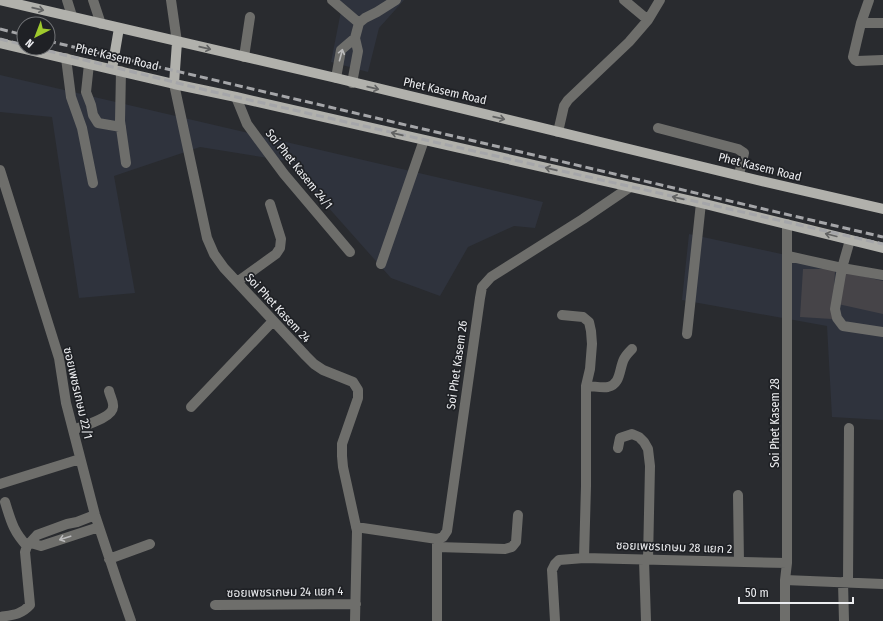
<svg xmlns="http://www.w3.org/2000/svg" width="883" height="621" viewBox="0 0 883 621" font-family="'Fira Sans Condensed','Noto Sans Thai',sans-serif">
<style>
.built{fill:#2f333d}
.building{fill:#464448}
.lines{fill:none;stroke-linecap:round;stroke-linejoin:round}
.minor{stroke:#6e6e6b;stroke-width:10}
.major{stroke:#b1b1ac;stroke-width:10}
.rail{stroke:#a5a6a9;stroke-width:3;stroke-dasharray:8 4;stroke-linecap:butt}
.oneway{stroke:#616262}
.oneway2{stroke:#bababb}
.labels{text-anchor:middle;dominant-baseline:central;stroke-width:3.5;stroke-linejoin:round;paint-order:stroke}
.street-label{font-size:12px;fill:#ecedf0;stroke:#1f2125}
</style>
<rect width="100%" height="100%" fill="#292b2f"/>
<path class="built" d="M 338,0 L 404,0 L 379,28 L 368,72 L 331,62 L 342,6 Z
M 0,75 L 543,202 L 535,228 L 514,226 L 468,247 L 440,296 L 391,278 L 287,161 L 200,147 L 114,176 L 135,293 L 79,298 L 52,117 L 0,112 Z
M 689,234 L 883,276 L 883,420 L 832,417 L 827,326 L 682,300 Z"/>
<path class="building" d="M 803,269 L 827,269 L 835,271 L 832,319 L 800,317 Z
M 845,272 L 883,281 L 883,314 L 838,304 Z"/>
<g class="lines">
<path class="minor" d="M 67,0 L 72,16
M 93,0 L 101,24
M 171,0 L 177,42
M 332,0 L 359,23
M 624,0 L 648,20
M 869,0 L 861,23 L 853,57 L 855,60 L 857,61 L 883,60
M 861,23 L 883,23
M 244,57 L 250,17
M 66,58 L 71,97 L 82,128 L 93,183
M 89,64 L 86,92 L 91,105 L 93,115 L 98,123 L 121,127
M 121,71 L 120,121 L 126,163
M 336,78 L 341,50 L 355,38
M 352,83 L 358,51 L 355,38 L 359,23 L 365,18 L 377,12 L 396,0
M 174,84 L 207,238 L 214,254 L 224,268 L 306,356 L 314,364 L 323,370 L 353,382 L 358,390 L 358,398 L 342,444 L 342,456 L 343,467 L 357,531 L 355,621
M 236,97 L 247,124 L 258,139 L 284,174 L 350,252
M 658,128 L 738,149 L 744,153 L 739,175
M 558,132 L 564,106 L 568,100 L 629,42 L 648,20 L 660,0
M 0,170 L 59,358 L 66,403 L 95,515 L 117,581 L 131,621
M 850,240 L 842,268 L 835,309 L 837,318 L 843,326 L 883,332
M 788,256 L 842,268 L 883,275
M 381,264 L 424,140
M 237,282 L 276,254 L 280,248 L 281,239 L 270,204
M 562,315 L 583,317 L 589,322 L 591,331 L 592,344 L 590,369 L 586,386 L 586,486 L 584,558
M 687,334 L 701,203
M 586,386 C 593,386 601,388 608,387 C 621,384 619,369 624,359 C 626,355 629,352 632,349
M 191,407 L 273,321
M 73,430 C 82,426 113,418 113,407 C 114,402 110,396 109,391
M 618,448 L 620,438 L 632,434 L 639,437 L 644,442 L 648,449 L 650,466 L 648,560
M 0,484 L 80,459
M 738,495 L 739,562
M 5,502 C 11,521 13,531 27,546
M 356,527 L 437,539 L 443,537 L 447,531 L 480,298 L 482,287 L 491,277 L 583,219 L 630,187
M 31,543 L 41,546 L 99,527
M 437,547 L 505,549 L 512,547 L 516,542 L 518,515
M 109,559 L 150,544
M 644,560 L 646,621
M 785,580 L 883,584
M 843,582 L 844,621
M 848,582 L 849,428
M 215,605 L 356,604
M 0,617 C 12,615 21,615 30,605 L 25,552 L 27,546 L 37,535 L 67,524 L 77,522 L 95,515
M 437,621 L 437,541
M 555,621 L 552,570 L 555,564 L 559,560 L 584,558 L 787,563
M 785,621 L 785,580 L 787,563 L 787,224"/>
<path class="major" d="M 0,0 L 336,78 L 757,180 L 883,209
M 0,43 L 174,84 L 236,97 L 701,203 L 883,248
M 112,69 L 119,28
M 174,84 L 177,42"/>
<path class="rail" d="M 0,29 L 24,35
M 0,39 L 24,45
M 48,41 L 883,237
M 36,48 L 210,91 L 883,244"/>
</g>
<defs><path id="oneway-shaft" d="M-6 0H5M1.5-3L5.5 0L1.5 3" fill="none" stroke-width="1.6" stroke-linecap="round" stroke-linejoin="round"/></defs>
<g class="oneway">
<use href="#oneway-shaft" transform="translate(38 9) rotate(13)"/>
<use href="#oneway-shaft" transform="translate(205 48) rotate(13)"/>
<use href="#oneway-shaft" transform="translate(373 88) rotate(13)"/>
<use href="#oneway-shaft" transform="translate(499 118) rotate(13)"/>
<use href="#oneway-shaft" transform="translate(397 134) rotate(-167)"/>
<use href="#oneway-shaft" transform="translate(551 169) rotate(-167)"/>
<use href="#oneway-shaft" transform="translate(678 198) rotate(-167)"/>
<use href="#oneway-shaft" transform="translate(831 235) rotate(-166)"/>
</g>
<g class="oneway2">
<use href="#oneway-shaft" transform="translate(341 55) rotate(-75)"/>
<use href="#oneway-shaft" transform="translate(65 538) rotate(162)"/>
</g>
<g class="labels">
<g class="street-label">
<text transform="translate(117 57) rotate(13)">Phet Kasem Road</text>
<text transform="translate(445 91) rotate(13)">Phet Kasem Road</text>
<text transform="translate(760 167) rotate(14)">Phet Kasem Road</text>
<text transform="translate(299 169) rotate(51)">Soi Phet Kasem 24/1</text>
<text transform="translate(278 308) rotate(47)">Soi Phet Kasem 24</text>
<text transform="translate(457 365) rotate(-82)">Soi Phet Kasem 26</text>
<text transform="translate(78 393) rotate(77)">ซอยเพชรเกษม 22/1</text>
<text transform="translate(775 423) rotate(-90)">Soi Phet Kasem 28</text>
<text transform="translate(674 547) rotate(2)">ซอยเพชรเกษม 28 แยก 2</text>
<text transform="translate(285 592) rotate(-1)">ซอยเพชรเกษม 24 แยก 4</text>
</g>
</g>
<g transform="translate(36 36) rotate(222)"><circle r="19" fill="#1f2125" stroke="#717376"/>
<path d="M0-3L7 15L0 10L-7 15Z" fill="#9fca2d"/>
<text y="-6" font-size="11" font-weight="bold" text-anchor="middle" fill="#ecedf0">N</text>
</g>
<path d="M739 597v6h114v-6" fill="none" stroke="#ecedf0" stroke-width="2"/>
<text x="745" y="597" font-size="12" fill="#ecedf0" stroke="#1f2125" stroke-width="3" paint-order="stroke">50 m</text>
</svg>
